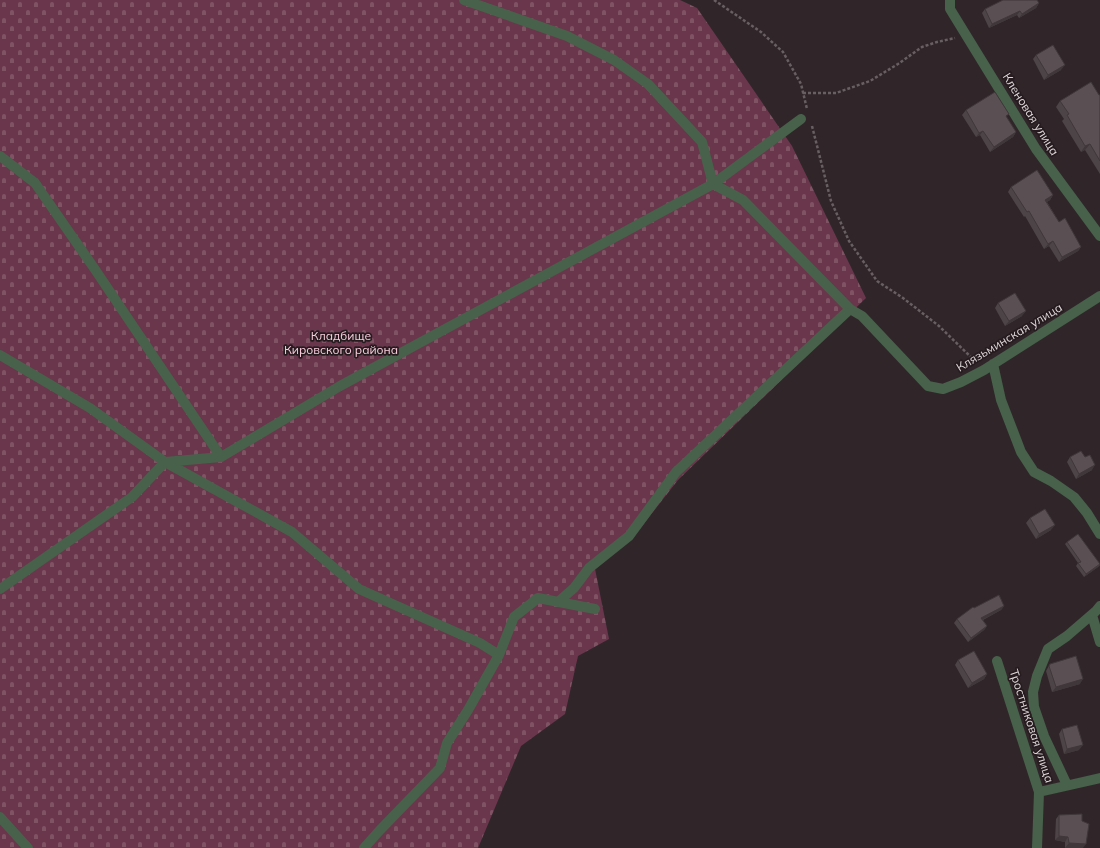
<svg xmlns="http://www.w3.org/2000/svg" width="1100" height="848" viewBox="0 0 1100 848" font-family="Mulish,sans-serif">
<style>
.cemetery{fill:url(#cemetery-stones)}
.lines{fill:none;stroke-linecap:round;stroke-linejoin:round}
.path{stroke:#685f62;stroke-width:2.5;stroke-dasharray:3 2;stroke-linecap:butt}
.minor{stroke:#47614b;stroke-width:10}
.wall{fill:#4d4447}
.shaded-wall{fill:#3f373a}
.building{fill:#5a4f53;stroke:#3f373a}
.labels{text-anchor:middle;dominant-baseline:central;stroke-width:3.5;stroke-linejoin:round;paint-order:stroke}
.street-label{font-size:12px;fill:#dfd8da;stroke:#261c20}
.park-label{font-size:12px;fill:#facddd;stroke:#261c20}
</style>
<defs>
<pattern id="cemetery-stones" width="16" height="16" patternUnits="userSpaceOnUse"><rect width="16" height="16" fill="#6a364b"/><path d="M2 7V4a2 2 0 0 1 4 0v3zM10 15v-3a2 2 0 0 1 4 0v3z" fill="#7f5264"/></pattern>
</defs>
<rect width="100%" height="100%" fill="#30262a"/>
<path class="cemetery" d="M 0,0 L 680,0 L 697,8 L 792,146 L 866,298 L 678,480 L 631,540 L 595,569 L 609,639 L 578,656 L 565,714 L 521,746 L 478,848 L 0,848 Z"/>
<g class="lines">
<path class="path" d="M 714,0 L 761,32 L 783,52 L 801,84 L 807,109
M 803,93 L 836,93 L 870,81 L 898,64 L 922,47 L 937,42 L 955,38
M 812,126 L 831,201 L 849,241 L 877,281 L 903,298 L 939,326 L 975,361"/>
<path class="minor" d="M 464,0 L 567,36 L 614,60 L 648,84 L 702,142 L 713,184 L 743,200 L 850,309 L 862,316 L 928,386 L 943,389 L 961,382 L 984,370 L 1100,296
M 950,0 L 950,9 L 1036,149 L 1100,236
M 0,156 L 35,183 L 94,268 L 221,457
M 0,355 L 90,408 L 165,462 L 292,532 L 359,589 L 480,643 L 499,655 L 514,617 L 538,598 L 595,609
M 993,364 L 1001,400 L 1021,452 L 1034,472 L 1051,481 L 1074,497 L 1087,513 L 1100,534
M 0,589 L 132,497 L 165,462 L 221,457 L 340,386 L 713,184 L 801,119
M 558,602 L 574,588 L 589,568 L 629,536 L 676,472 L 850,309
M 1092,615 L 1100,642
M 997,661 L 1039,792 L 1037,848
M 1067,785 L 1044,736 L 1034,707 L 1033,692 L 1037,676 L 1048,649 L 1067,636 L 1096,611 L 1100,606
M 1039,792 L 1100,778
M 0,817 L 8,826 L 28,848
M 364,848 L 380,830 L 440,768 L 447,743 L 468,710 L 499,655"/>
</g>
<path class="wall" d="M 1039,3 L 1036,8 L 1019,18 L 1017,15 L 989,28 L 982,13 L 985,9 Z
M 1036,55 L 1061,70 L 1044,80 L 1033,59 Z
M 1099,95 L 1100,95 L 1100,174 L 1085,150 L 1081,152 L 1062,121 L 1064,119 L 1056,107 L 1060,101 Z
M 966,110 L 1007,118 L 1016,132 L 1013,137 L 990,152 L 980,135 L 976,137 L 962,115 Z
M 1011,187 L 1053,195 L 1050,200 L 1047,202 L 1059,222 L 1081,247 L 1078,251 L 1059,262 L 1049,246 L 1044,249 L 1025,216 L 1024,217 L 1008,192 Z
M 998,303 L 1022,316 L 1005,326 L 995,308 Z
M 1070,457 L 1085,457 L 1092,470 L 1076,479 L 1067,462 Z
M 1030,518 L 1051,530 L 1036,539 L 1026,523 Z
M 1067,542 L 1100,565 L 1098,567 L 1084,577 L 1076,566 L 1078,563 L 1065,544 Z
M 1004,606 L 1001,610 L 983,620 L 987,626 L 984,630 L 968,642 L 954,623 L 957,619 L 974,608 Z
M 958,660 L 987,674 L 984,679 L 968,688 L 955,665 Z
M 1050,664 L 1080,684 L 1052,692 L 1046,671 Z
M 1062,729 L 1079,750 L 1064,754 L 1059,734 Z
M 1059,815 L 1082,821 L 1083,848 L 1065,848 L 1065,842 L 1055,840 L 1056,819 Z"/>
<path class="shaded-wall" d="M 1039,3 L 1036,8 L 1019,18 L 1022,14 Z
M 1020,11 L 1017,15 L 989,28 L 992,24 Z
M 1065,65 L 1061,70 L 1044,80 L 1048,75 Z
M 983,131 L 980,135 L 976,137 L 979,133 Z
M 1016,132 L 1013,137 L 990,152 L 994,147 Z
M 1090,144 L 1085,150 L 1081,152 L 1085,146 Z
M 1053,195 L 1050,200 L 1042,205 L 1045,200 Z
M 1053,241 L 1049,246 L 1044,249 L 1048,244 Z
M 1081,247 L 1078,251 L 1059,262 L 1062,257 Z
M 1026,311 L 1022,316 L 1005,326 L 1009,321 Z
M 1095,465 L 1092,470 L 1076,479 L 1079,474 Z
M 1055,525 L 1051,530 L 1036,539 L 1039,534 Z
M 1100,565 L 1098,567 L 1084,577 L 1086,574 Z
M 1004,606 L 1001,610 L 978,622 L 981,618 Z
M 987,626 L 984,630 L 968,642 L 971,638 Z
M 987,674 L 984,679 L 968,688 L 972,683 Z
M 1083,679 L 1080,684 L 1052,692 L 1056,687 Z
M 1083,745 L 1079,750 L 1064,754 L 1067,749 Z
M 1059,836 L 1068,837 L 1065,842 L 1055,840 Z
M 1069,843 L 1086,844 L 1083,848 L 1065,848 Z"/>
<path class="building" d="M 1003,0 L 1037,0 L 1039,3 L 1022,14 L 1020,11 L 992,24 L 985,9 Z
M 1053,45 L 1065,65 L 1048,75 L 1036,55 Z
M 1091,82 L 1099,95 L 1100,95 L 1100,161 L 1090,144 L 1085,146 L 1067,115 L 1069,114 L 1060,101 Z
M 995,92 L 1009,114 L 1006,116 L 1016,132 L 994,147 L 983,131 L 979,133 L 966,110 Z
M 1037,170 L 1053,195 L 1045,200 L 1059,222 L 1065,218 L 1081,247 L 1062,257 L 1053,241 L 1048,244 L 1029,211 L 1027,212 L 1011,187 Z
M 1015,293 L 1026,311 L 1009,321 L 998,303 Z
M 1081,451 L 1085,457 L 1090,455 L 1095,465 L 1079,474 L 1070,457 Z
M 1045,509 L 1055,525 L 1039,534 L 1030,518 Z
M 1078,534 L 1100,564 L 1086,574 L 1078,563 L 1081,562 L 1067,542 Z
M 999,595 L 1004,606 L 981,618 L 987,626 L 971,638 L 957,619 L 973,607 L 974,608 Z
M 974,651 L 987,674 L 972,683 L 958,660 Z
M 1076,656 L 1083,679 L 1056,687 L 1049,666 L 1050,664 Z
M 1077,725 L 1083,745 L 1067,749 L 1062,729 Z
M 1082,814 L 1082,821 L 1089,824 L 1086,844 L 1069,843 L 1068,837 L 1059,836 L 1059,815 Z"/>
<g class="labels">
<g class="street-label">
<text transform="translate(1031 114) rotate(58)">Кленовая улица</text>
<text transform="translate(1009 337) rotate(-31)">Клязьминская улица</text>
<text transform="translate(1032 726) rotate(72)">Тростниковая улица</text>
</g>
<g class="park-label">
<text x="341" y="335">Кладбище<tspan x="341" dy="14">Кировского района</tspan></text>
</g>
</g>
</svg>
